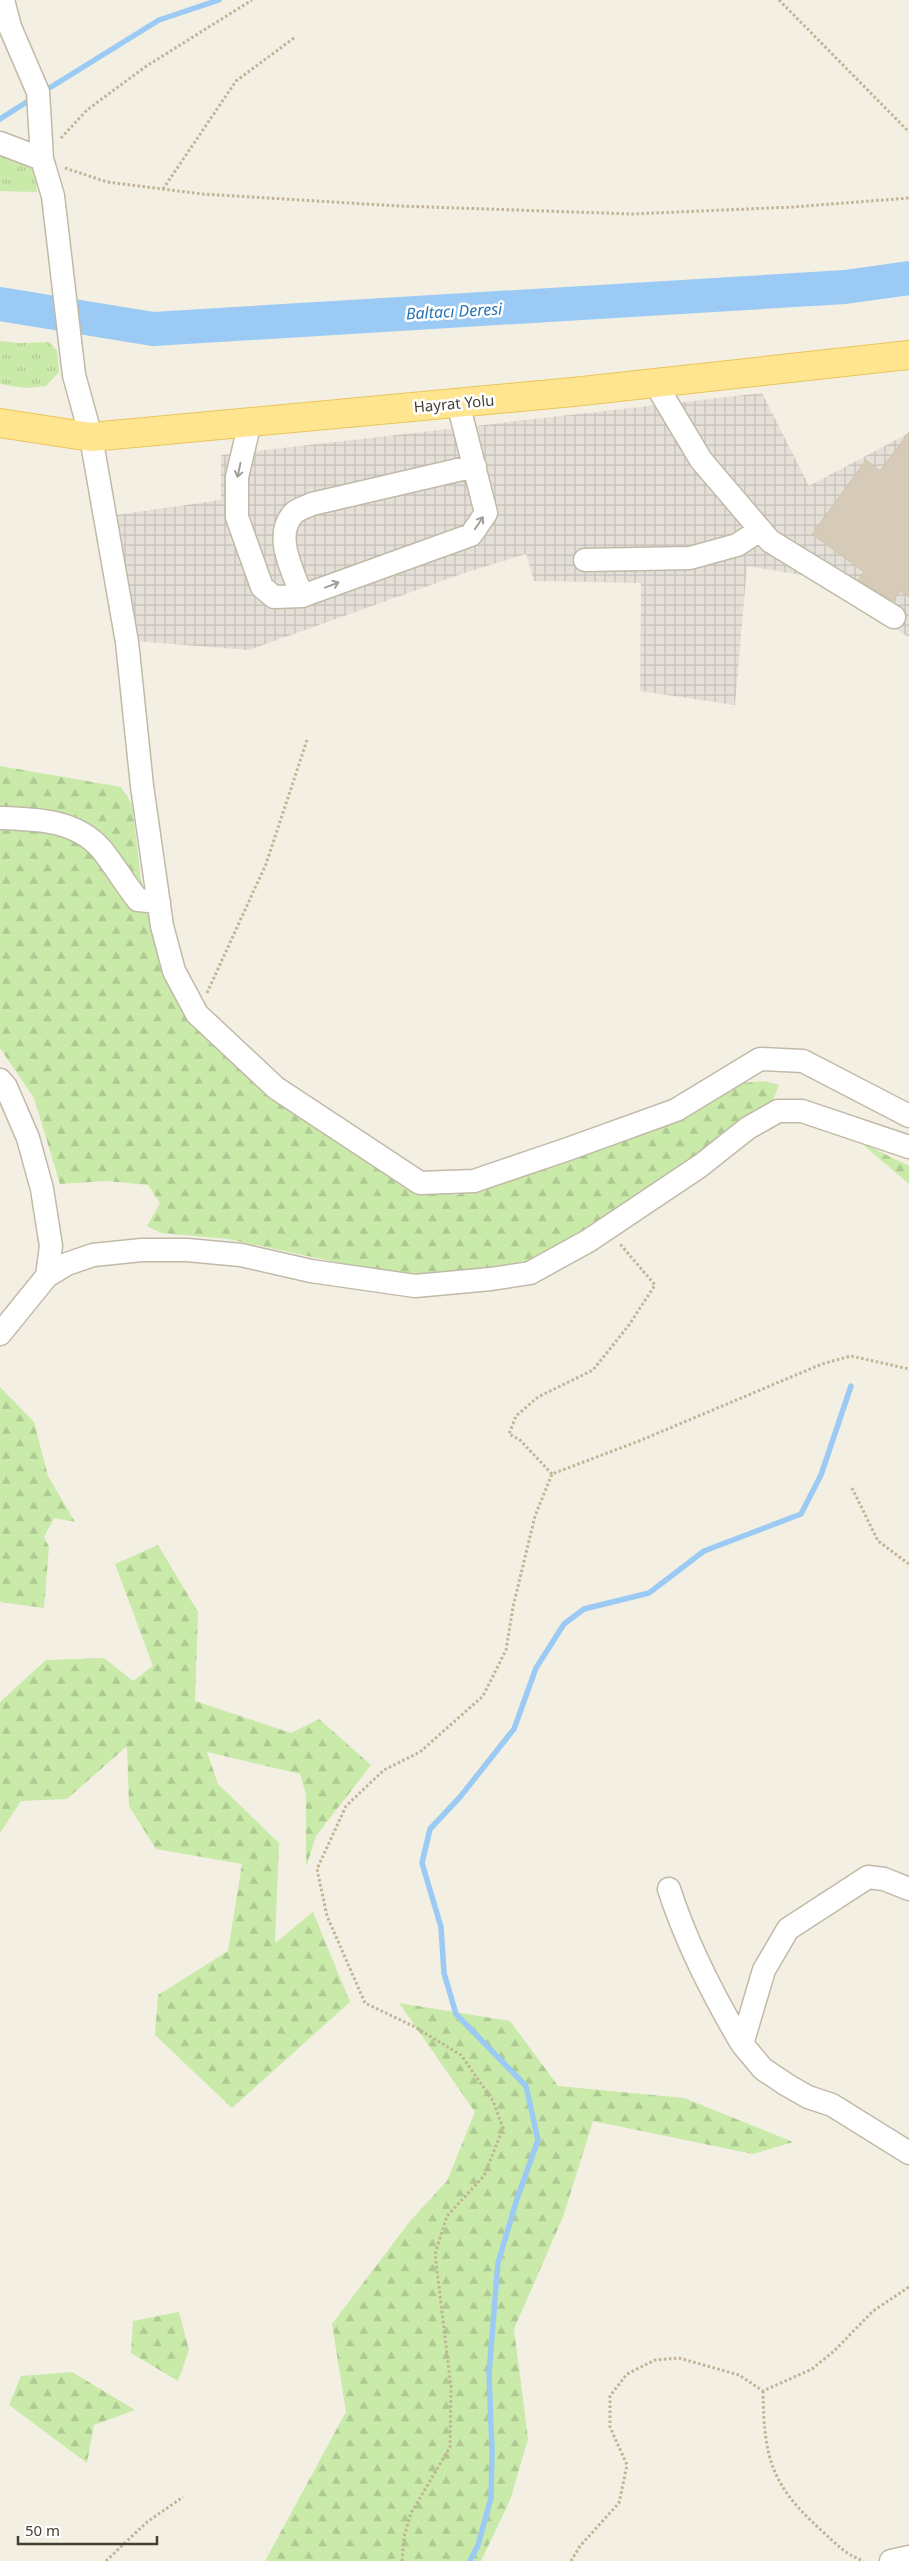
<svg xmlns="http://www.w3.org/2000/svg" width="909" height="2561" viewBox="0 0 909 2561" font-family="'Noto Sans',sans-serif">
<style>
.industrial{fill:url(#industrial-grid)}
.grass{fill:url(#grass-tufts)}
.forest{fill:url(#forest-firs)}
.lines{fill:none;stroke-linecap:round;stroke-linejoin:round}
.stream{stroke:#9bcbf4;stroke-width:5.5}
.river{stroke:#9bcbf4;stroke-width:34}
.building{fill:#d5cbb8;stroke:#d0c3ab}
.minor-casing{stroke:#c1baa8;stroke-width:25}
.major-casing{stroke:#eac55a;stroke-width:30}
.path{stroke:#c1b496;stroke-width:3;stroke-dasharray:2.5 2.5;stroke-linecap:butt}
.minor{stroke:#fff;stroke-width:22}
.major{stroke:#ffe590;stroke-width:28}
.oneway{stroke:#a29f99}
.labels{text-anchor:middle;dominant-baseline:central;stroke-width:5;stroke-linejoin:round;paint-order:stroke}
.street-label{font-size:15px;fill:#453f33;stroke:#fff}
.water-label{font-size:16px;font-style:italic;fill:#2773b5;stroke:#fff}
</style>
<defs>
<pattern id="industrial-grid" width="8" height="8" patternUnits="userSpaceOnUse" patternTransform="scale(1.25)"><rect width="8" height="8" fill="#e4e0d8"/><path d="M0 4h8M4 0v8" fill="none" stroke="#c5c1ba"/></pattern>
<pattern id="grass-tufts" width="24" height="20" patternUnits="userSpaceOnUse" patternTransform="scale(1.25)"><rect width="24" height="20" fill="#c9eaa9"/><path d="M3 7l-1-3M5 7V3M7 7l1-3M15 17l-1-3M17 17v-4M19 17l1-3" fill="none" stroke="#aeca92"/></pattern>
<pattern id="forest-firs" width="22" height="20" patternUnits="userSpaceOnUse" patternTransform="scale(1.25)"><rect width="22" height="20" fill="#c9eaa9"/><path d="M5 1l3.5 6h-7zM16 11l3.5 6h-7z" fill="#aeca92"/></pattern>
</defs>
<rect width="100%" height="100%" fill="#f3efe3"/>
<path class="industrial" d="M 762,393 L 809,486 L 909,433 L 909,637 L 807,576 L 747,566 L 735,705 L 640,691 L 641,583 L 534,581 L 526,554 L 467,572 L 249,650 L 135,641 L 116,515 L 221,500 L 221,455 Z"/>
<path class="grass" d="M 0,150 L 34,165 L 37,192 L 0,191 Z
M 0,341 L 19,343 L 49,342 L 57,351 L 59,372 L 46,386 L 26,388 L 0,384 Z"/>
<path class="forest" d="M 0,766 L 121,787 L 132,804 L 141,880 L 164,971 L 269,1094 L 408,1189 L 457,1195 L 538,1168 L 742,1083 L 764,1081 L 779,1085 L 773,1100 L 699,1157 L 530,1265 L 428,1277 L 354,1266 L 228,1239 L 161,1233 L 147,1226 L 160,1203 L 148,1185 L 107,1181 L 60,1184 L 34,1098 L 0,1048 Z
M 860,1142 L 909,1166 L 909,1184 Z
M 0,1387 L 34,1422 L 48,1476 L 75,1522 L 54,1518 L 44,1537 L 49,1547 L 44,1608 L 0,1602 Z
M 158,1545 L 198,1612 L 195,1701 L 291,1733 L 319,1719 L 371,1765 L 316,1836 L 306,1867 L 306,1794 L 300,1774 L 207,1752 L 218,1784 L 279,1843 L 275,1943 L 313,1912 L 350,2002 L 232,2108 L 155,2035 L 158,1995 L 228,1951 L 242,1864 L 156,1849 L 129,1806 L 127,1746 L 67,1799 L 21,1801 L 0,1833 L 0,1702 L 46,1660 L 104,1658 L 133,1681 L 153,1666 L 115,1564 Z
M 399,2003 L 510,2021 L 558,2086 L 684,2098 L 793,2142 L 753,2154 L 593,2121 L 563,2217 L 514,2329 L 528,2439 L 510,2500 L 481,2561 L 265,2561 L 346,2412 L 332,2324 L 411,2220 L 447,2181 L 475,2112 Z
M 179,2312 L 189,2350 L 178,2381 L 131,2353 L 133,2321 Z
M 72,2372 L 135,2410 L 94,2425 L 87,2463 L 9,2405 L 21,2376 Z"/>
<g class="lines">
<path class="stream" d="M 43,92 L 159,20 L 219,0
M 0,119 L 33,98
M 470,2561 L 478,2545 L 491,2498 L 492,2451 L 489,2373 L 498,2263 L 517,2199 L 538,2140 L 526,2086 L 456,2014 L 444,1973 L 441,1927 L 422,1863 L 430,1829 L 460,1797 L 514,1729 L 536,1668 L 564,1624 L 584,1609 L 649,1593 L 704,1551 L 801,1514 L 821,1475 L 851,1386"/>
<path class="river" d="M 0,304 L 153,329 L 845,287 L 909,278"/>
</g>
<path class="building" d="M 909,432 L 909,597 L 900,591 L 893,601 L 858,580 L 864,572 L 812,534 L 866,460 L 880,471 Z"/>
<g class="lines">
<defs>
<path id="minor" d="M 3,0 L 10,27 L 38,92 L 42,159
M 0,143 L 42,159 L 53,196 L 74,375 L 91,437 L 127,642 L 142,786 L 162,926 L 174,971 L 197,1014 L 276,1088 L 420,1183 L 474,1181 L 568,1149 L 676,1110 L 760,1059 L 803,1061 L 909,1116
M 655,383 L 701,460 L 770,541 L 894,617
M 250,422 L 237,477 L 237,517 L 262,587 L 274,597 L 302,596 L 471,535 L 486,513 L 458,403
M 585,560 L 690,558 L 737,545 L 760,530
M 302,596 C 294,573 272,535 294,513 C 298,509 306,507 312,504 L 475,466
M 0,818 C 37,819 77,820 102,850 C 115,866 125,884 138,900 L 159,902
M 0,1080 L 6,1087 L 28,1138 L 42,1189 L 51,1246 L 47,1276
M 0,1334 L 47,1276 L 67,1264 L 93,1255 L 142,1250 L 187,1250 L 241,1255 L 311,1271 L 415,1286 L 491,1279 L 530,1273 L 588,1241 L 700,1166 L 748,1128 L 778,1111 L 802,1111 L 909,1147
M 669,1889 C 686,1942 713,1995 742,2044
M 909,1889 L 884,1879 L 868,1877 L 788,1929 L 764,1970 L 742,2044 L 763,2069 L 787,2085 L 808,2097 L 832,2105 L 909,2153
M 891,2561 L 909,2557"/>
<path id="major" d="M 0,423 L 91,437 L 573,392 L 909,355"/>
</defs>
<use href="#minor" class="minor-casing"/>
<use href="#major" class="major-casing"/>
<path class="path" d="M 779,0 L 909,132
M 61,138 L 87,110 L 145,67 L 252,0
M 65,168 L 107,182 L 202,194 L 399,206 L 632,214 L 793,207 L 909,198
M 163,189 L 236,81 L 294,38
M 207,993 L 266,864 L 307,740
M 552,1474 L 520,1440 L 509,1434 L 516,1416 L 538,1397 L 593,1370 L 629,1325 L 655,1285 L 620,1244
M 852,1488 L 878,1541 L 909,1564
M 763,2391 C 764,2458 771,2485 821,2530 C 835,2543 846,2555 864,2561
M 106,2561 L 147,2522 L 183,2497
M 402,2561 L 404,2537 L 411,2513 L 450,2447 L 451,2387 L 435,2254 L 447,2216 L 484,2176 L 503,2128 L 493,2101 L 461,2055 L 415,2027 L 365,2003 L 327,1916 L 317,1869 L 346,1806 L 384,1770 L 420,1752 L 483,1696 L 506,1650 L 513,1607 L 535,1516 L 552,1474 L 639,1441 L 822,1364 L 851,1356 L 909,1369
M 571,2561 L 580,2546 L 619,2503 L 627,2465 L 610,2427 L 610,2396 L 627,2374 L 655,2360 L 679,2358 L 739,2375 L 763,2391 L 812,2369 L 834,2351 L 873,2311 L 909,2287"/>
<use href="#minor" class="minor"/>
<use href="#major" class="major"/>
</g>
<defs><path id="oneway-shaft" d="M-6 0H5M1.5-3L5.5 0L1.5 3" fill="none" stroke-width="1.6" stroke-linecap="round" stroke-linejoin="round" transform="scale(1.25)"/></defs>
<g class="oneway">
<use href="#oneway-shaft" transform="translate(239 470) rotate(102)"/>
<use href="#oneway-shaft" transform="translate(479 523) rotate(-56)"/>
<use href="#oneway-shaft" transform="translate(332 585) rotate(-21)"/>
</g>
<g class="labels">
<g class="street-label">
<text transform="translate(454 403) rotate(-5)">Hayrat Yolu</text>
</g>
<g class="water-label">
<text transform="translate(454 311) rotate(-3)">Baltacı Deresi</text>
</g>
</g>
<path d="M18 2536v8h139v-8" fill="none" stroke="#453f33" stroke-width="2.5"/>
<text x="25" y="2536" font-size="15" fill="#453f33" stroke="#ffffff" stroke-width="4" paint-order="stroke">50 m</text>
</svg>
